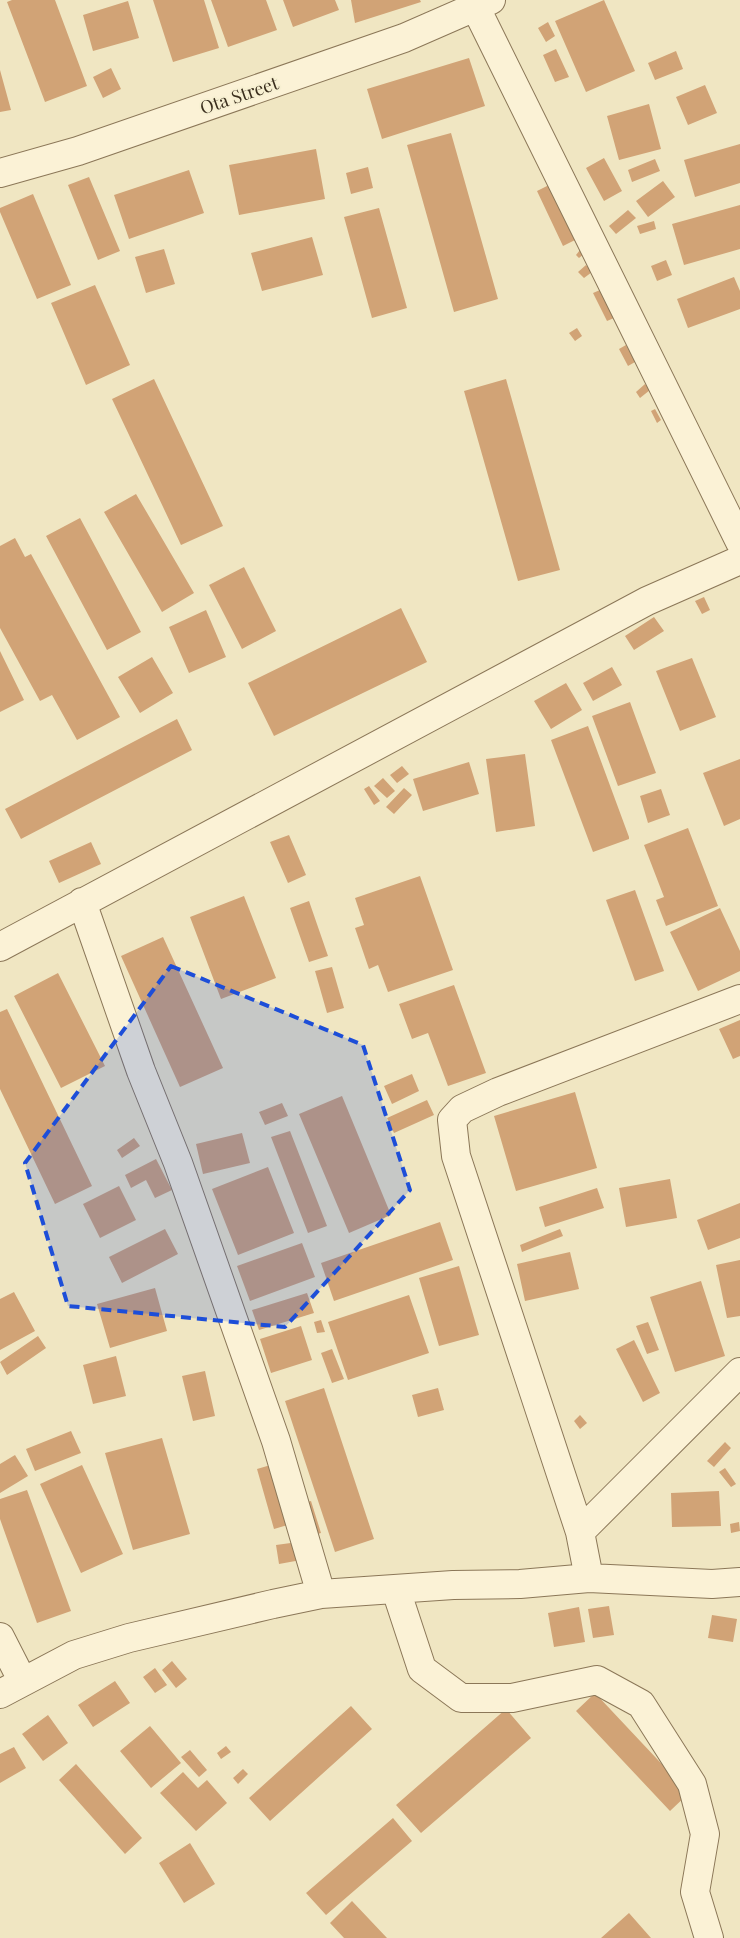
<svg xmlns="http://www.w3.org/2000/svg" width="740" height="1938" viewBox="0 0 740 1938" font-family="'Playfair Display',serif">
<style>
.building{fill:#d1a376}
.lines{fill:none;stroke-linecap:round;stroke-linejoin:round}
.minor-casing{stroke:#8b7758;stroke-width:30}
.minor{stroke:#fbf2d6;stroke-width:28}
.marked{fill:#1d4ed8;fill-opacity:0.2;stroke:#1d4ed8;stroke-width:4;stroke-dasharray:10 6;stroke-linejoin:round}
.labels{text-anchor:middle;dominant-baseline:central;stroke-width:4;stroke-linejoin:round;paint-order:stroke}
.street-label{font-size:18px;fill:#3a2e1d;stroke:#f7f0d2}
</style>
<rect width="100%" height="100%" fill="#f0e6c2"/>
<path class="building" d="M 12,0 L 55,0 L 87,86 L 45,102 L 7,2 Z
M 153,0 L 204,0 L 219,48 L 173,62 Z
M 211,0 L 266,0 L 277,30 L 228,47 Z
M 283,0 L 335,0 L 339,10 L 293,27 Z
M 351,0 L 420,0 L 421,2 L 355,23 Z
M 604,0 L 635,71 L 586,92 L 555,21 Z
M 128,1 L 139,38 L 93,51 L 83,15 Z
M 548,22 L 555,36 L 546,42 L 538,28 Z
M 556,49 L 569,77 L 555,82 L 543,55 Z
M 676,51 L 683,69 L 655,80 L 648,63 Z
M 469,58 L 485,106 L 382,139 L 367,89 Z
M 111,68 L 121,89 L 103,98 L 93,77 Z
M 0,70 L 11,110 L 0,112 Z
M 705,85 L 717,113 L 688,125 L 676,97 Z
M 649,104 L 661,149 L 619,160 L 607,116 Z
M 451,133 L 498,299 L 454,312 L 407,145 Z
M 740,144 L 740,183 L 695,197 L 684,160 Z
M 316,149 L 325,199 L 239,215 L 229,165 Z
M 604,158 L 622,191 L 604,201 L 586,168 Z
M 655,159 L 660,171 L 632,182 L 628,170 Z
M 368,167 L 373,188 L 351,194 L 346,173 Z
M 189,170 L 204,213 L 129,239 L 114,195 Z
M 89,177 L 120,251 L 98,260 L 68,185 Z
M 663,181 L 675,197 L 648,217 L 636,201 Z
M 549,185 L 575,240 L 563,246 L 537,191 Z
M 33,194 L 71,285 L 37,299 L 0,212 L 0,208 Z
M 740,205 L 740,249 L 684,265 L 672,224 Z
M 379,208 L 407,308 L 372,318 L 344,217 Z
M 628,210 L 636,218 L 616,234 L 609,226 Z
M 654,221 L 656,229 L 640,234 L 637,226 Z
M 312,237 L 323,275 L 262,291 L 251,253 Z
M 164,249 L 175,284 L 146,293 L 135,257 Z
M 580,250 L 584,254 L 579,258 L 576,255 Z
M 666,260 L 672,275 L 657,281 L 651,266 Z
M 586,265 L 592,272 L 584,278 L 578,272 Z
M 734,277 L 740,291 L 740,309 L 688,328 L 677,299 Z
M 95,285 L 130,365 L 86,385 L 51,303 Z
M 600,290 L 614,318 L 607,321 L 593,293 Z
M 577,328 L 582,336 L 575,341 L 569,333 Z
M 626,345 L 635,362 L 628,366 L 619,349 Z
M 154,379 L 223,526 L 181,545 L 112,399 Z
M 506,379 L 560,570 L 518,581 L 464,391 Z
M 645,384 L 650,390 L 640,398 L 636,392 Z
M 655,409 L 661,420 L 657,423 L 651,411 Z
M 136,494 L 194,593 L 162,612 L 104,512 Z
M 80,518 L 141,632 L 107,650 L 46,536 Z
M 15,538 L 25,557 L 31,554 L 120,717 L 77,740 L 52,695 L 40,701 L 0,628 L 0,546 Z
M 244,567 L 276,631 L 242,649 L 209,585 Z
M 704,597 L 710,610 L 702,614 L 695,601 Z
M 401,608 L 427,662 L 274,736 L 248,683 Z
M 206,610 L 226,657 L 189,673 L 169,627 Z
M 654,617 L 664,631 L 634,650 L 625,636 Z
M 0,651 L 24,700 L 0,712 Z
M 152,657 L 173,693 L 140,713 L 118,677 Z
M 692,658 L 716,717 L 680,731 L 656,671 Z
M 612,667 L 622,685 L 593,701 L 583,683 Z
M 566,683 L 582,710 L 551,729 L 534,701 Z
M 630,702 L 656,773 L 618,786 L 592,716 Z
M 177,719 L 192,750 L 21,839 L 5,809 Z
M 588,726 L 629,837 L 629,839 L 593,852 L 551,740 Z
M 525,754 L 535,826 L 496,832 L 486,759 Z
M 740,759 L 740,819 L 724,826 L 703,773 Z
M 469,762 L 479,794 L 423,811 L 413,779 Z
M 402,766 L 409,774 L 397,783 L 390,775 Z
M 383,778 L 395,791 L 387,798 L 374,786 Z
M 369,786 L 380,801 L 374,805 L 364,789 Z
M 404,788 L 412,795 L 394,814 L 386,807 Z
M 661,789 L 670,815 L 648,823 L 640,796 Z
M 688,828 L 718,906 L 666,926 L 656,900 L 664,897 L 644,845 Z
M 289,835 L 306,875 L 288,883 L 270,842 Z
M 91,842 L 101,864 L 59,883 L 49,861 Z
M 420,876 L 453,970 L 388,992 L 378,965 L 369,969 L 355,928 L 364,925 L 355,898 Z
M 635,890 L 664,971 L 635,981 L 606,900 Z
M 244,896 L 276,978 L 221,999 L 190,917 Z
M 309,901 L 328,956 L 309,962 L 290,908 Z
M 720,908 L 740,951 L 740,971 L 698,991 L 670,932 Z
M 163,937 L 223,1068 L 180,1087 L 121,956 Z
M 332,967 L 344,1008 L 327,1013 L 315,971 Z
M 58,973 L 105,1066 L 61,1088 L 14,996 Z
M 454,985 L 486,1073 L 448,1086 L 428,1033 L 412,1039 L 399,1004 Z
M 7,1009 L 92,1186 L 55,1204 L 0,1089 L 0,1012 Z
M 740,1020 L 740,1056 L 733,1059 L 719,1029 Z
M 412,1074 L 419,1091 L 392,1104 L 384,1086 Z
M 575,1092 L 597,1168 L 516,1191 L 494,1116 Z
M 342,1096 L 391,1215 L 349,1233 L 299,1114 Z
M 427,1100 L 434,1115 L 394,1133 L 387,1118 Z
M 282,1103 L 288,1116 L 265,1125 L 259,1112 Z
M 290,1131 L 327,1226 L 308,1233 L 271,1137 Z
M 242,1133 L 250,1163 L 203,1174 L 196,1144 Z
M 134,1138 L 140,1146 L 122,1158 L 117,1150 Z
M 156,1159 L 172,1190 L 155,1198 L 146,1180 L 131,1188 L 125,1175 Z
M 268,1167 L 294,1233 L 238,1255 L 212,1189 Z
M 670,1179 L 677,1218 L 626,1227 L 619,1188 Z
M 119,1186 L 136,1220 L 100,1238 L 83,1204 Z
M 597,1188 L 604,1208 L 545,1227 L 539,1207 Z
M 740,1203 L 740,1238 L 708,1250 L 697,1220 Z
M 440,1222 L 453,1260 L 334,1301 L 321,1263 Z
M 165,1229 L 178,1254 L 122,1283 L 109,1257 Z
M 560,1229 L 563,1236 L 522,1252 L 520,1245 Z
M 302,1243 L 315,1277 L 250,1301 L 237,1266 Z
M 570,1252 L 579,1289 L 525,1301 L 517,1264 Z
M 740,1260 L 740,1316 L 727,1318 L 716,1265 Z
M 459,1266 L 479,1335 L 439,1346 L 419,1278 Z
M 701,1281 L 725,1356 L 675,1372 L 650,1297 Z
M 155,1288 L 167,1331 L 110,1348 L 97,1304 Z
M 14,1292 L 35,1331 L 0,1350 L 0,1299 Z
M 307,1293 L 314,1313 L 259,1330 L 252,1310 Z
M 409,1295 L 429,1353 L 348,1380 L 328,1322 Z
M 321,1320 L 325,1332 L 317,1333 L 314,1322 Z
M 648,1322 L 659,1350 L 647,1354 L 636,1326 Z
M 301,1326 L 312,1360 L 271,1373 L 260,1339 Z
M 38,1336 L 46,1348 L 7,1375 L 0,1362 Z
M 634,1340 L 660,1393 L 643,1402 L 616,1349 Z
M 332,1349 L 344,1379 L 332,1383 L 321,1353 Z
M 116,1356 L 126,1396 L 93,1404 L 83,1365 Z
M 205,1371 L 215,1416 L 193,1421 L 182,1376 Z
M 324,1388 L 374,1539 L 335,1552 L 285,1401 Z
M 438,1388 L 444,1410 L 418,1417 L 412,1395 Z
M 580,1415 L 587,1423 L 580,1429 L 574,1421 Z
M 71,1431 L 81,1453 L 35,1471 L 26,1449 Z
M 162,1438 L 190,1534 L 133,1550 L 105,1453 Z
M 725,1442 L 731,1448 L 714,1467 L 707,1461 Z
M 15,1455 L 28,1476 L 0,1493 L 0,1464 Z
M 274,1464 L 291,1524 L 274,1529 L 257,1469 Z
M 82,1465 L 123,1554 L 81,1573 L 40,1484 Z
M 725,1468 L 736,1484 L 731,1487 L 719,1472 Z
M 27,1490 L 71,1611 L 37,1623 L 0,1519 L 0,1499 Z
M 719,1491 L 721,1526 L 672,1527 L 671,1493 Z
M 311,1501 L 321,1533 L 310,1536 L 301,1504 Z
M 739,1522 L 740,1531 L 731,1533 L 730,1524 Z
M 298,1542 L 301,1560 L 279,1564 L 276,1545 Z
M 609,1606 L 614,1635 L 593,1638 L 588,1609 Z
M 579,1607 L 585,1642 L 554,1647 L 548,1613 Z
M 712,1615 L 737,1619 L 733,1642 L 708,1638 Z
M 172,1661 L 187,1679 L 176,1688 L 162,1670 Z
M 155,1668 L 167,1685 L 155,1693 L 143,1677 Z
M 115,1681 L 130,1703 L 93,1727 L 78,1705 Z
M 595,1693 L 689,1793 L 670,1811 L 576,1711 Z
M 351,1706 L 372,1729 L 270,1821 L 249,1798 Z
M 506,1709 L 531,1738 L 421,1833 L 396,1805 Z
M 48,1715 L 68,1743 L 43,1761 L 22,1734 Z
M 150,1726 L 181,1763 L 151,1788 L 120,1751 Z
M 226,1746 L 231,1752 L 221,1759 L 217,1753 Z
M 14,1747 L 26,1768 L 0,1783 L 0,1754 Z
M 190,1750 L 207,1770 L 199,1777 L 181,1757 Z
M 76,1764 L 142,1838 L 125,1854 L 59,1780 Z
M 243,1769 L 248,1774 L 238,1784 L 233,1778 Z
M 183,1772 L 198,1788 L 207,1780 L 227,1803 L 196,1831 L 160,1793 Z
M 393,1818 L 412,1841 L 326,1915 L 306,1893 Z
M 190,1843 L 215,1884 L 184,1903 L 159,1863 Z
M 352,1901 L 387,1938 L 344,1938 L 330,1923 Z
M 629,1913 L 651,1938 L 601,1938 Z"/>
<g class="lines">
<defs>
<path id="minor" d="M 472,0 L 740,542
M 0,173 L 78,151 L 404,38 L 491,0
M 82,902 L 141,1071 L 178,1163 L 276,1441 L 321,1594
M 0,947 L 647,601 L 740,560
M 580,1532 L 456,1156 L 452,1120 L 462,1109 L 498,1092 L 740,999
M 589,1578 L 580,1532 L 740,1372
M 396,1590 L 422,1669 L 461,1698 L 512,1698 L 597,1680 L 641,1704 L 692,1784 L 705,1834 L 695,1892 L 709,1938
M 0,1637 L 23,1682
M 0,1694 L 74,1655 L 129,1638 L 273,1604 L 321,1594 L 453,1585 L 520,1584 L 589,1578 L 712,1584 L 740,1582"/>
</defs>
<use href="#minor" class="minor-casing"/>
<use href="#minor" class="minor"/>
</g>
<path class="marked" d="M 171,966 L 363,1045 L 410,1190 L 285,1327 L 68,1306 L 25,1163 Z"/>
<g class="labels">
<g class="street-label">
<text transform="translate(239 95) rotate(-19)">Ota Street</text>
</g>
</g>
</svg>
